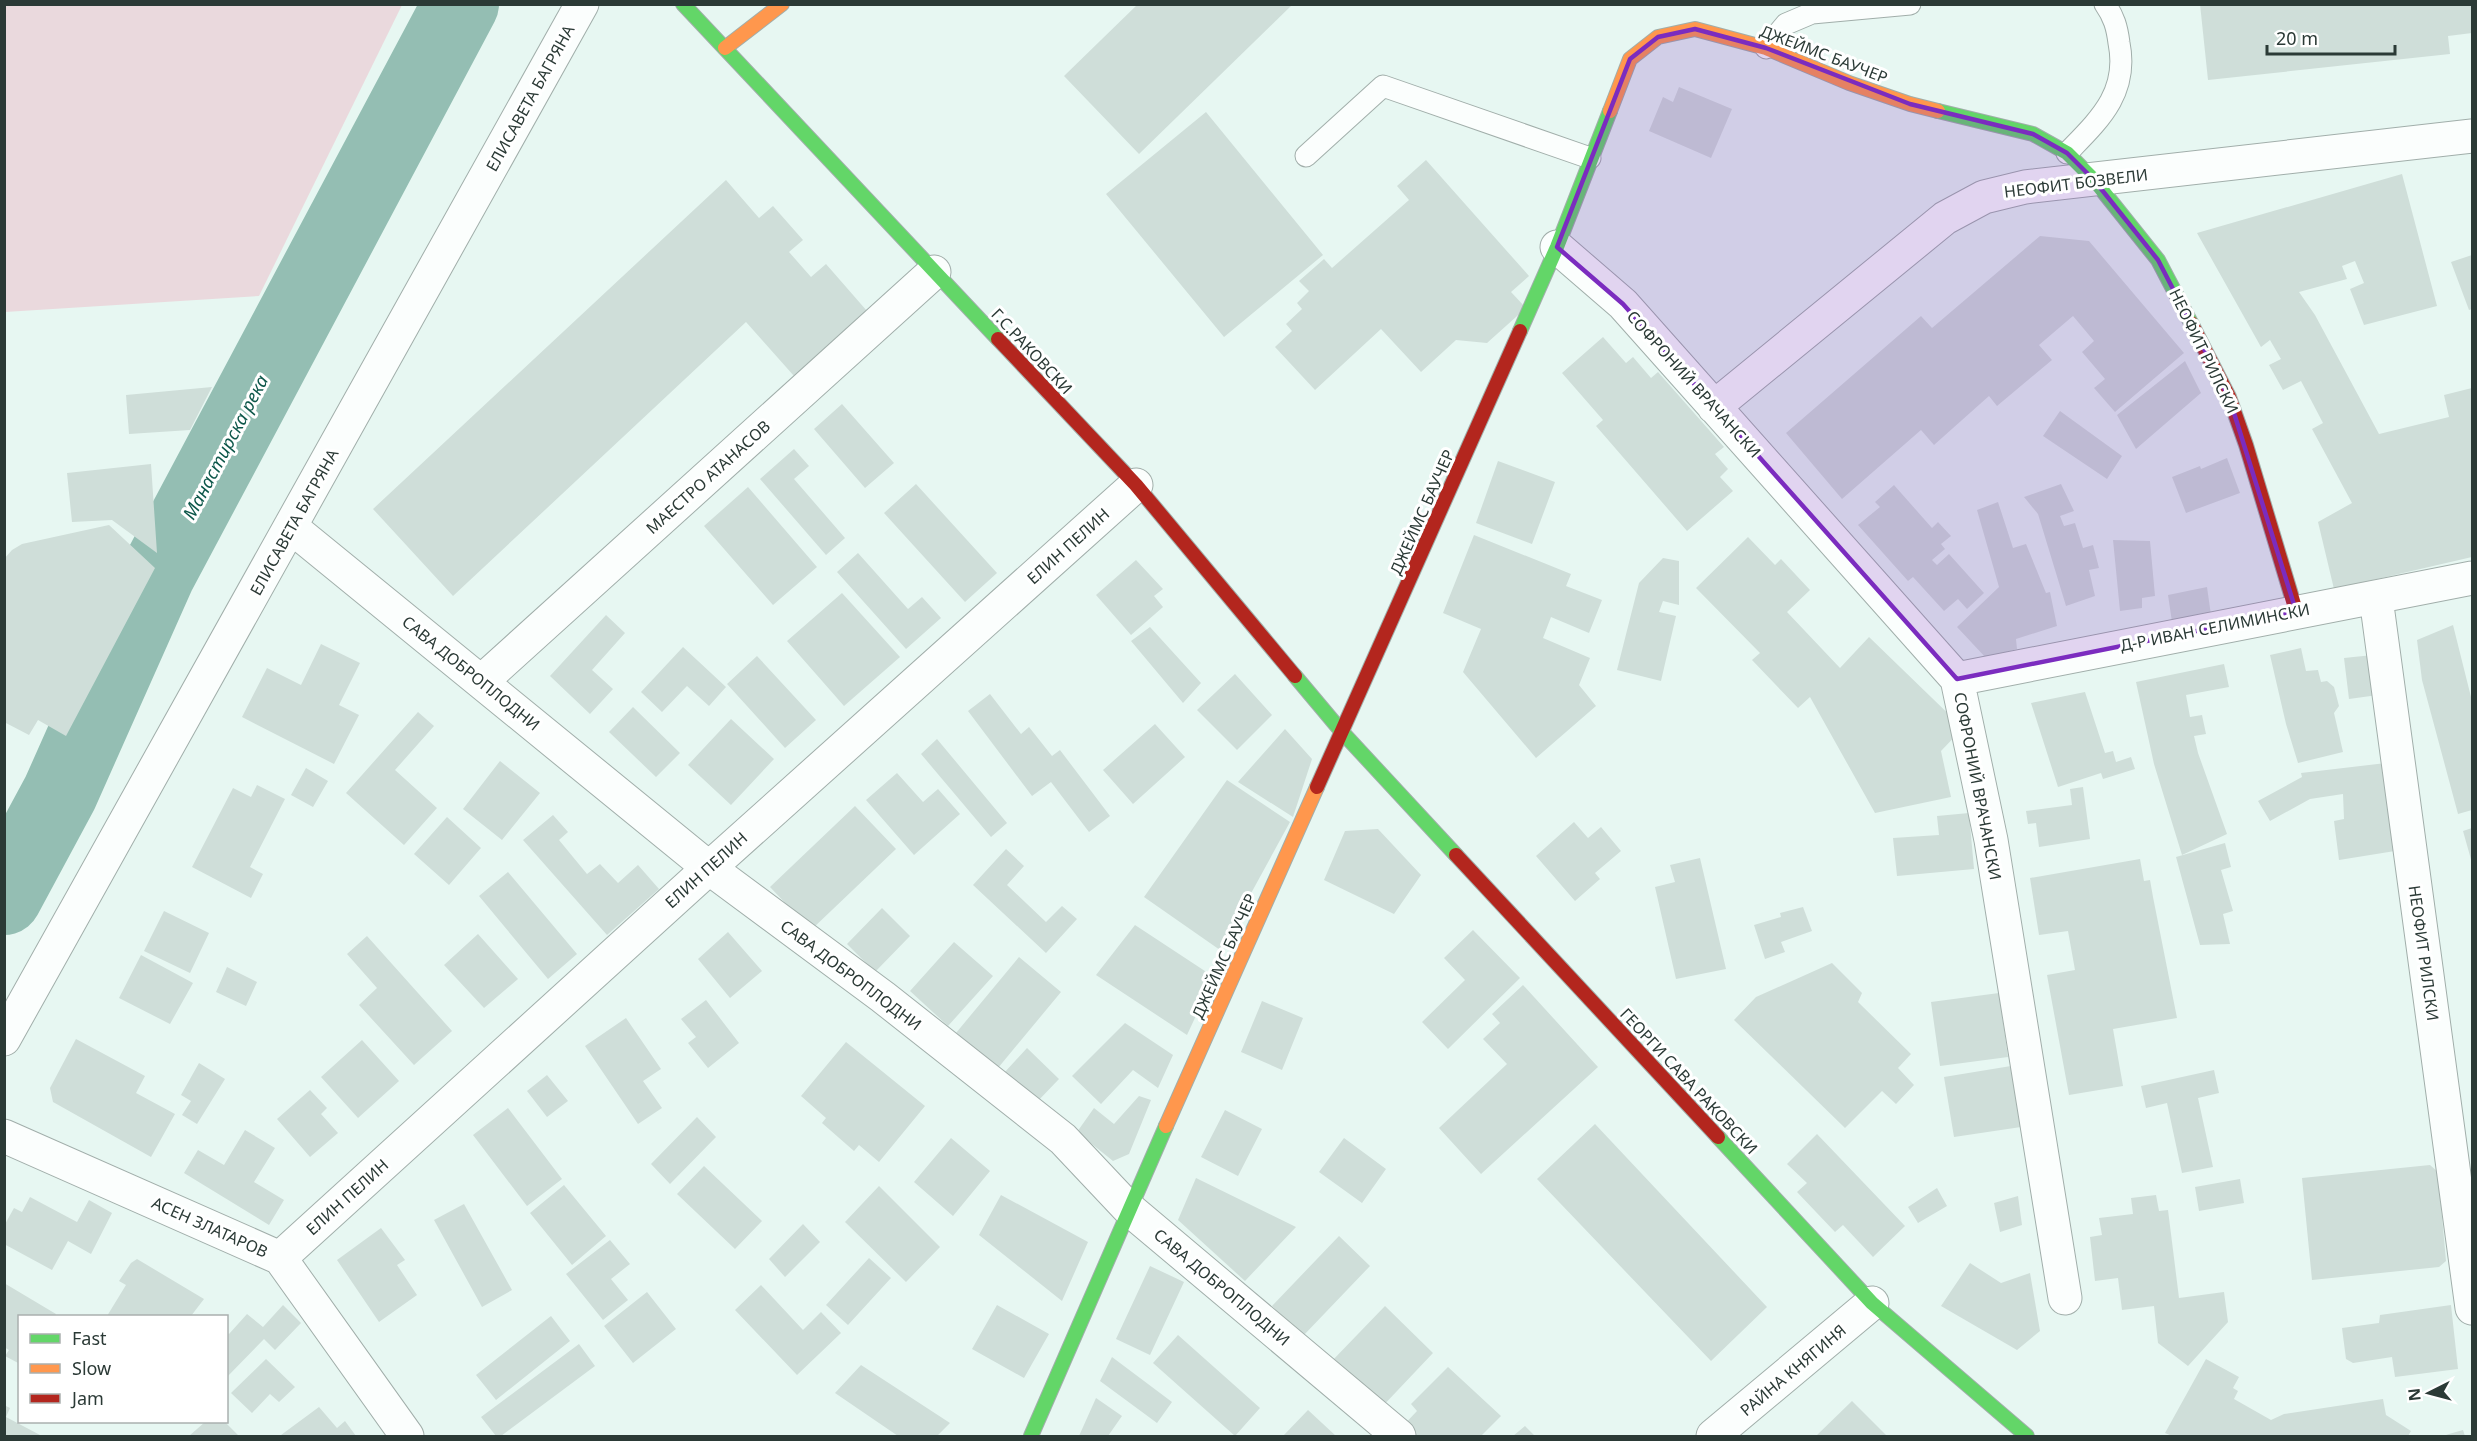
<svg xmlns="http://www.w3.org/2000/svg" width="2477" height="1441" viewBox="0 0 2477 1441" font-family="'Noto Sans',sans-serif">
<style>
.green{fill:#ead9dd}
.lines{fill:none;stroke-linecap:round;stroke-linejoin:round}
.river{stroke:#94beb3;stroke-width:76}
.building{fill:#cfded9}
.lane-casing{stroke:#a1aeaa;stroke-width:23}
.street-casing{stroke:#a1aeaa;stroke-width:35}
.fast-casing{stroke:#a1aeaa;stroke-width:16}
.slow-casing{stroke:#a1aeaa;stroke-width:16}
.jam-casing{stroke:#a1aeaa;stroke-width:16}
.lane{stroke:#fbfefd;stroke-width:21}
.street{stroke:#fbfefd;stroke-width:33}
.fast{stroke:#63d668;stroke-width:14}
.slow{stroke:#ff974d;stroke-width:14}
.jam{stroke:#b3261e;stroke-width:14}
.marked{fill:#7b2cbf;fill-opacity:0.2;stroke:#7b2cbf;stroke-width:4.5;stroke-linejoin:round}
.labels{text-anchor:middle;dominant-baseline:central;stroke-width:6;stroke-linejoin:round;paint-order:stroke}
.street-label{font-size:16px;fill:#2b3a36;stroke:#fff}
.water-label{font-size:18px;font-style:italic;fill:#0d574a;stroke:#fff}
</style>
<rect width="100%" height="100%" fill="#e7f7f2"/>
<path class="green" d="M 5,4 L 402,4 L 402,5 L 259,296 L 5,312 Z"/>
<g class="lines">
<path class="river" d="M 4,897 L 60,793 L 157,575 L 461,4"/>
</g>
<path class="building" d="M 1138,4 L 1293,4 L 1139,154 L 1064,76 Z
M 2200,4 L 2472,4 L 2472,33 L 2448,36 L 2450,54 L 2208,80 Z
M 1679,87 L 1732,109 L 1711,158 L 1649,131 L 1663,97 L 1673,102 Z
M 1206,112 L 1323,255 L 1224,337 L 1106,194 Z
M 1426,160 L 1529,276 L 1511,292 L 1526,308 L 1487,343 L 1456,340 L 1421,372 L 1381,329 L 1315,390 L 1275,347 L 1292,331 L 1286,324 L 1302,309 L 1297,303 L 1309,291 L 1299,281 L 1324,259 L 1332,268 L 1409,200 L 1397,186 Z
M 2402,174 L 2437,306 L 2364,325 L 2350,289 L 2364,283 L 2355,261 L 2342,266 L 2347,279 L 2299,292 L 2315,315 L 2379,434 L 2449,417 L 2444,395 L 2472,388 L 2472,557 L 2334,589 L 2318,522 L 2352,503 L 2312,429 L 2323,423 L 2301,381 L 2283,390 L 2269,365 L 2281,359 L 2270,340 L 2261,347 L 2197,233 Z
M 726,180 L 759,218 L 773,206 L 803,240 L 789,252 L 811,277 L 826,264 L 867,311 L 794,376 L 746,322 L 453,596 L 373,509 Z
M 2040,236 L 2089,241 L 2184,353 L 2115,412 L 2094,388 L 2105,379 L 2082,352 L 2094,341 L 2073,316 L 2039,345 L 2052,360 L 1997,406 L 1989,396 L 1934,445 L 1921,430 L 1842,499 L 1786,433 L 1921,316 L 1932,328 Z
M 2472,255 L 2472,309 L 2469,310 L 2451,262 Z
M 1603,337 L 1626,363 L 1633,357 L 1651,378 L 1658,372 L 1724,447 L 1715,454 L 1728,469 L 1720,477 L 1733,491 L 1687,531 L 1596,426 L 1603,420 L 1562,373 Z
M 2185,361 L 2201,393 L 2136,449 L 2117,415 Z
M 212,387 L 190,430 L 129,434 L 126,395 Z
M 842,404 L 894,463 L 865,488 L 814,429 Z
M 2060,411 L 2122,456 L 2107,479 L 2043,436 Z
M 794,449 L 809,466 L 794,479 L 845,538 L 826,555 L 760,479 Z
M 2227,458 L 2240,493 L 2186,513 L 2172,477 L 2200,466 L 2201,469 Z
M 1498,461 L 1555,482 L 1532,544 L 1476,523 Z
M 151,464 L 157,553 L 112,520 L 72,522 L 67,473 Z
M 916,484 L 997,573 L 965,602 L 884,513 Z
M 2061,484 L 2074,511 L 2060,516 L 2064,526 L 2075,523 L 2083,548 L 2093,545 L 2099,568 L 2089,570 L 2095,596 L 2066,606 L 2038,514 L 2024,497 Z
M 1894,485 L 1932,528 L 1938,522 L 1951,536 L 1941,544 L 1945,549 L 1932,560 L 1937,565 L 1949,554 L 1984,593 L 1967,609 L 1958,599 L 1944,611 L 1913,577 L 1908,581 L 1858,525 L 1880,507 L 1875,502 Z
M 748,487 L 817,567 L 773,605 L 704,526 Z
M 1998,502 L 2013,548 L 2026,544 L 2046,593 L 2050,592 L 2057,626 L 2016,639 L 2017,649 L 1986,658 L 1957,627 L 1999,587 L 1977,510 Z
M 109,525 L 155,568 L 66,736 L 38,720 L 29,735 L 4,722 L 4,559 L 12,550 L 22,544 Z
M 1474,535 L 1571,574 L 1566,586 L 1602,600 L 1589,633 L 1551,617 L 1543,638 L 1590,658 L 1579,685 L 1596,706 L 1536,758 L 1463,672 L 1481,629 L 1443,613 Z
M 1748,537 L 1775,565 L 1781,559 L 1810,590 L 1787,612 L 1840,668 L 1869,637 L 1963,728 L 1941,751 L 1951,797 L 1875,813 L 1810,697 L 1798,708 L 1752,660 L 1760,653 L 1696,588 Z
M 2113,540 L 2150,541 L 2155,596 L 2142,598 L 2142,608 L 2120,611 Z
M 858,553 L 908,609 L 922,597 L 941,618 L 906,649 L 837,572 Z
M 1663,558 L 1679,561 L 1679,605 L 1663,601 L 1659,612 L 1676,616 L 1661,681 L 1617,670 L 1639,583 Z
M 1136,560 L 1163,589 L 1154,596 L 1163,607 L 1131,635 L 1096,595 Z
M 2207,587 L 2211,615 L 2172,622 L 2168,595 Z
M 842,593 L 900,657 L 844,706 L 787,641 Z
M 606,615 L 625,633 L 592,670 L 613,689 L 590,714 L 550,676 Z
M 2453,625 L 2472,701 L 2472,810 L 2458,814 L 2422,680 L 2417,640 Z
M 1150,627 L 1201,683 L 1183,703 L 1131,641 Z
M 321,644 L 360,663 L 339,705 L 359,715 L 334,764 L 242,717 L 267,668 L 301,685 Z
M 683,647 L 726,687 L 709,706 L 687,686 L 662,712 L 641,692 Z
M 2301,648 L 2306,671 L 2318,670 L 2321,682 L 2327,681 L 2334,687 L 2339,706 L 2334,713 L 2343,752 L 2298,763 L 2286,724 L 2270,655 Z
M 2373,655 L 2378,695 L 2349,699 L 2344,658 Z
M 757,656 L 816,720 L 785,748 L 727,684 Z
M 2224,664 L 2229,687 L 2186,695 L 2190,717 L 2202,715 L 2206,734 L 2194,736 L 2198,753 L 2227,834 L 2182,855 L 2154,764 L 2136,682 Z
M 1235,674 L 1272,715 L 1237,750 L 1197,710 Z
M 2085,692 L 2105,753 L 2113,751 L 2116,762 L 2131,757 L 2135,769 L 2103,779 L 2101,773 L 2058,787 L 2031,703 Z
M 990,694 L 1021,734 L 1029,727 L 1052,756 L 1060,750 L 1110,816 L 1089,832 L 1051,782 L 1032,796 L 968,711 Z
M 633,707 L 680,753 L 656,777 L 609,732 Z
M 418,712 L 434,726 L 395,770 L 437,808 L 404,845 L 346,793 Z
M 731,719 L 774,759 L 731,805 L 688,765 Z
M 1155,724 L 1185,757 L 1133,804 L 1103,770 Z
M 1285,729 L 1312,759 L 1293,817 L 1238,782 Z
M 937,739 L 1007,823 L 991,837 L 921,754 Z
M 500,761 L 540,793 L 502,840 L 463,809 Z
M 2386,763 L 2395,851 L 2339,860 L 2334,821 L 2344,819 L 2343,794 L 2310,799 L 2270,821 L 2258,801 L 2302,777 L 2301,773 Z
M 306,768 L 328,781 L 313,807 L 291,795 Z
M 897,773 L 923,802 L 938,789 L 960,814 L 914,855 L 866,800 Z
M 1227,780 L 1290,822 L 1220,950 L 1144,897 Z
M 257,785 L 285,799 L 250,867 L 263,874 L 251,898 L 192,867 L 233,788 L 251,797 Z
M 2083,787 L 2090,839 L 2039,847 L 2036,823 L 2028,824 L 2026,811 L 2072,805 L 2070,789 Z
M 855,806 L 896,849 L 811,930 L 770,887 Z
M 1969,813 L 1974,869 L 1897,876 L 1893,838 L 1939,835 L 1937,816 Z
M 553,815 L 568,832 L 559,840 L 587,874 L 600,864 L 618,883 L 638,865 L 659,889 L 607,935 L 523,840 Z
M 447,817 L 481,848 L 449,885 L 414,854 Z
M 1574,822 L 1588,838 L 1601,827 L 1621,851 L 1595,873 L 1600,879 L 1575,901 L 1536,856 Z
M 2472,828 L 2472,863 L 2463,831 Z
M 1378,829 L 1421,875 L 1394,914 L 1324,880 L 1345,831 Z
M 2225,843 L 2231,867 L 2221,870 L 2233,911 L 2223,914 L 2230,944 L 2200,945 L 2176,857 Z
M 1006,849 L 1024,866 L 1007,885 L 1046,922 L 1062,906 L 1077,919 L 1046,953 L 973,885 Z
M 1700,858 L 1726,969 L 1676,979 L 1655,887 L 1675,882 L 1670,865 Z
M 2140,859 L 2144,881 L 2150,880 L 2153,897 L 2177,1018 L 2113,1029 L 2123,1086 L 2069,1095 L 2047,975 L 2075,970 L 2068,931 L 2039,935 L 2030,878 Z
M 508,872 L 577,954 L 548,979 L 479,896 Z
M 1803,907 L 1812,931 L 1781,942 L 1785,952 L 1765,959 L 1754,925 L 1781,917 L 1780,913 Z
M 882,908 L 910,936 L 875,972 L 847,944 Z
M 164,911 L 209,933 L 190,973 L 144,951 Z
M 1135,925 L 1214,977 L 1187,1035 L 1096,975 Z
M 1473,930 L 1520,978 L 1448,1049 L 1422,1022 L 1465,980 L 1444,958 Z
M 728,932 L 762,971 L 730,998 L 698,959 Z
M 478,934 L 518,979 L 484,1008 L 444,965 Z
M 367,936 L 452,1031 L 414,1065 L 359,1005 L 377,988 L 347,954 Z
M 954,942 L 993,976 L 948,1026 L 910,991 Z
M 141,955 L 193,983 L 170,1024 L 119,998 Z
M 1019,957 L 1061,992 L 998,1068 L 956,1033 Z
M 1832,963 L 1862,993 L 1858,1002 L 1911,1054 L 1898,1068 L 1914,1085 L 1896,1104 L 1882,1091 L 1845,1128 L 1734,1020 L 1756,997 Z
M 227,967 L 257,982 L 246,1006 L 216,992 Z
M 1523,985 L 1598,1067 L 1481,1174 L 1439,1128 L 1507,1064 L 1483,1039 L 1500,1023 L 1492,1014 Z
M 1999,993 L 2008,1057 L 1940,1066 L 1931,1002 Z
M 706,1000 L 739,1043 L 708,1068 L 688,1043 L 696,1037 L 681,1019 Z
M 1262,1001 L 1303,1018 L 1282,1070 L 1241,1052 Z
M 626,1018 L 661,1069 L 643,1081 L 662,1108 L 638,1124 L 585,1046 Z
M 1125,1023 L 1173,1055 L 1158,1088 L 1133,1070 L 1101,1104 L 1072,1076 Z
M 76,1039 L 145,1076 L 136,1093 L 175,1114 L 151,1157 L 53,1102 L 50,1088 Z
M 362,1040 L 399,1081 L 358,1118 L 321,1077 Z
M 846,1042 L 925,1106 L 879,1162 L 859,1145 L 854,1151 L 822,1123 L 826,1118 L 801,1096 Z
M 1027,1048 L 1059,1079 L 1036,1103 L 1004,1073 Z
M 199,1063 L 225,1079 L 197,1124 L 182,1115 L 191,1101 L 181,1095 Z
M 2011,1066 L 2021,1127 L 1954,1137 L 1944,1077 Z
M 2214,1070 L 2219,1093 L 2198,1098 L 2213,1167 L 2182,1173 L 2167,1103 L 2146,1108 L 2141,1086 Z
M 547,1075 L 568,1101 L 547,1117 L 527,1091 Z
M 310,1090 L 327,1108 L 321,1114 L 338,1133 L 310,1157 L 277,1119 Z
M 1139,1096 L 1151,1100 L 1129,1154 L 1113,1161 L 1077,1132 L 1094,1108 L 1114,1124 Z
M 508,1108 L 562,1179 L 527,1206 L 473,1135 Z
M 1225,1110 L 1262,1129 L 1238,1176 L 1201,1157 Z
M 697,1117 L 716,1137 L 670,1184 L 651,1164 Z
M 1595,1124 L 1767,1307 L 1711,1361 L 1537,1179 Z
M 245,1130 L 275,1148 L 254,1182 L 284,1200 L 269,1225 L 184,1173 L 198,1150 L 224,1165 Z
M 1817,1134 L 1905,1226 L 1873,1257 L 1843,1225 L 1835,1232 L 1797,1192 L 1807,1183 L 1787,1164 Z
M 951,1138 L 990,1171 L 953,1216 L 914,1182 Z
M 1344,1138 L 1386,1169 L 1362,1203 L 1319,1172 Z
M 2430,1165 L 2438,1172 L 2446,1261 L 2439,1267 L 2312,1280 L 2302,1178 Z
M 704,1166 L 762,1221 L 735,1249 L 677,1194 Z
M 1196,1178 L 1296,1227 L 1245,1281 L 1178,1220 Z
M 2240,1179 L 2244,1203 L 2199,1211 L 2195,1187 Z
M 564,1185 L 606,1236 L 572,1265 L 530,1213 Z
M 879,1186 L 940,1247 L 906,1282 L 845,1222 Z
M 1937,1188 L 1947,1206 L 1918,1223 L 1908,1207 Z
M 1001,1195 L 1088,1242 L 1062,1301 L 979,1235 Z
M 2156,1195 L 2159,1211 L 2168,1210 L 2179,1298 L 2224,1292 L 2228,1322 L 2188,1366 L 2158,1343 L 2154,1306 L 2122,1310 L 2118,1278 L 2095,1281 L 2090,1237 L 2102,1235 L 2099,1218 L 2133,1214 L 2131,1198 Z
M 2018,1196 L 2022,1225 L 2000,1232 L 1994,1203 Z
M 30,1197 L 77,1222 L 89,1200 L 112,1213 L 91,1254 L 68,1241 L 52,1270 L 4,1244 L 4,1226 L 14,1208 L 22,1212 Z
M 464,1204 L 512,1290 L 482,1307 L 434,1220 Z
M 803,1224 L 820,1242 L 785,1277 L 769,1259 Z
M 381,1228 L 405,1260 L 397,1265 L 417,1295 L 379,1322 L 337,1260 Z
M 1339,1236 L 1370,1266 L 1303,1336 L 1272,1306 Z
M 610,1240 L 630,1264 L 611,1279 L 628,1300 L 603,1320 L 566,1274 Z
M 869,1258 L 891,1278 L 848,1325 L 826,1305 Z
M 137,1259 L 204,1299 L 191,1316 L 107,1316 L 126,1285 L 119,1281 L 131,1263 Z
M 1970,1263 L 2001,1283 L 2030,1273 L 2040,1331 L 2017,1350 L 1941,1306 Z
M 1150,1266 L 1184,1282 L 1150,1355 L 1116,1339 Z
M 4,1283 L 56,1314 L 55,1316 L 20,1316 L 20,1364 L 5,1356 L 9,1350 L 4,1347 Z
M 761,1285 L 803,1330 L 821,1312 L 841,1333 L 797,1375 L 735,1310 Z
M 647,1292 L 676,1329 L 633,1363 L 604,1326 Z
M 283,1305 L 301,1323 L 275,1350 L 264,1339 L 226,1378 L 226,1331 L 229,1334 L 247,1314 L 263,1327 Z
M 997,1305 L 1049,1334 L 1024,1378 L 972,1349 Z
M 2451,1305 L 2458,1369 L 2395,1377 L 2392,1357 L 2353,1363 L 2346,1359 L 2342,1328 L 2379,1323 L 2380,1315 Z
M 1385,1306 L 1433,1353 L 1379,1410 L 1330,1363 Z
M 551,1316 L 570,1341 L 496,1400 L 476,1375 Z
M 1178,1335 L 1260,1408 L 1235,1436 L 1153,1363 Z
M 579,1344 L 595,1366 L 501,1436 L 496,1436 L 481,1417 Z
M 1112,1357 L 1172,1402 L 1157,1423 L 1100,1381 Z
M 266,1359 L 295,1387 L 279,1402 L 270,1394 L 252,1413 L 231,1393 Z
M 2206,1359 L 2239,1377 L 2233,1388 L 2238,1391 L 2234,1399 L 2271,1420 L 2284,1414 L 2383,1399 L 2386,1415 L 2411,1431 L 2408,1436 L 2172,1436 L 2165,1433 Z
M 861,1365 L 950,1423 L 937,1436 L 898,1436 L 835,1393 Z
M 1448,1367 L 1501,1416 L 1481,1436 L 1405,1436 L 1399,1430 L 1417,1411 L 1411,1404 Z
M 1096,1398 L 1122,1416 L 1108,1436 L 1079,1436 Z
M 1852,1401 L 1887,1436 L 1816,1436 Z
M 4,1405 L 10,1408 L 6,1417 L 40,1435 L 39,1436 L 4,1436 Z
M 319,1407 L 337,1428 L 345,1421 L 356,1436 L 281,1435 Z
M 1308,1410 L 1336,1436 L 1283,1436 Z
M 205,1422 L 225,1422 L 239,1436 L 189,1436 Z
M 1525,1426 L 1535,1436 L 1513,1436 Z
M 2463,1430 L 2465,1436 L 2443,1436 L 2449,1434 Z"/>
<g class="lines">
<defs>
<path id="lane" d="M 1766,48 L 1786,24 L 1812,13 L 1910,4
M 2067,153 C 2099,120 2129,93 2119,43 C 2117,27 2114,17 2105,4
M 1306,156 L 1383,86 L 1590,158"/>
<path id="street" d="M 1557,247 L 1623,304 L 1957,679 L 1991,840 L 2065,1298
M 1714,407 L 1945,218 L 1984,197 L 2025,187 L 2472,136
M 291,527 L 709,868 L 883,997 L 1063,1139 L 1129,1209 L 1399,1436
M 2376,598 L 2472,1308
M 1957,679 L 2472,578
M 482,681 L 934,272
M 4,1039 L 582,4
M 4,1136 L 280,1258 L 407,1436
M 280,1258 L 709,868 L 1136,485
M 1713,1436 L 1872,1303"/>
<path id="fast" d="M 683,4 L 998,339
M 1938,111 L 2033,134 L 2067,153 L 2094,180 L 2158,260 L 2191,323
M 1520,331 L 1557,247 L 1610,111
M 1295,676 L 1342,732 L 1456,855
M 1718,1137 L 1872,1303 L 2027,1436
M 1031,1436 L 1166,1126"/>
<path id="slow" d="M 725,48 L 782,4
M 1610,111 L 1630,59 L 1658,37 L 1695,29 L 1766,48 L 1849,83 L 1910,104 L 1938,111
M 1166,1126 L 1317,787"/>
<path id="jam" d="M 2191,323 L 2229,397 L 2246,445 L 2296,611
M 998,339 L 1136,485 L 1295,676
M 1317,787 L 1520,331
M 1456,855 L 1718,1137"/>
</defs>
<use href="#lane" class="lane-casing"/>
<use href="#street" class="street-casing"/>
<use href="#fast" class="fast-casing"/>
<use href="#slow" class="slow-casing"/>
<use href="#jam" class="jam-casing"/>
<use href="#lane" class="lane"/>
<use href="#street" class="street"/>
<use href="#fast" class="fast"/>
<use href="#slow" class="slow"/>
<use href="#jam" class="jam"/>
</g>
<path class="marked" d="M 1695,29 L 1766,48 L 1910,104 L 2033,134 L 2067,153 L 2094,180 L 2158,260 L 2229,397 L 2296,611 L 1957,679 L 1623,304 L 1557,247 L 1630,59 L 1658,37 Z"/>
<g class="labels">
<g class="street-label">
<text transform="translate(1824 54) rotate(21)">ДЖЕЙМС БАУЧЕР</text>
<text transform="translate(530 98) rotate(-61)">ЕЛИСАВЕТА БАГРЯНА</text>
<text transform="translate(2076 183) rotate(-7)">НЕОФИТ БОЗВЕЛИ</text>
<text transform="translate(1032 351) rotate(47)">Г.С.РАКОВСКИ</text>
<text transform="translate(2204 351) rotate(64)">НЕОФИТ РИЛСКИ</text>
<text transform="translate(1694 384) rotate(48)">СОФРОНИЙ ВРАЧАНСКИ</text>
<text transform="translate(708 477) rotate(-42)">МАЕСТРО АТАНАСОВ</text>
<text transform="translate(1422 512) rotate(-66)">ДЖЕЙМС БАУЧЕР</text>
<text transform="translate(294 522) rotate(-61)">ЕЛИСАВЕТА БАГРЯНА</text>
<text transform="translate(1068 546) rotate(-42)">ЕЛИН ПЕЛИН</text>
<text transform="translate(2215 627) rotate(-11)">Д-Р ИВАН СЕЛИМИНСКИ</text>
<text transform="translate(471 673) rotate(39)">САВА ДОБРОПЛОДНИ</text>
<text transform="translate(1978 786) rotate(79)">СОФРОНИЙ ВРАЧАНСКИ</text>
<text transform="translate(706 870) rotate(-42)">ЕЛИН ПЕЛИН</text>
<text transform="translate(2424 953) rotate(82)">НЕОФИТ РИЛСКИ</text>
<text transform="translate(1224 956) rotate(-66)">ДЖЕЙМС БАУЧЕР</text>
<text transform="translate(851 975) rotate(37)">САВА ДОБРОПЛОДНИ</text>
<text transform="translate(1689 1081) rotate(47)">ГЕОРГИ САВА РАКОВСКИ</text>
<text transform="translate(347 1197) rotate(-42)">ЕЛИН ПЕЛИН</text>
<text transform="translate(210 1227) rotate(24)">АСЕН ЗЛАТАРОВ</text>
<text transform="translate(1222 1287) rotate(40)">САВА ДОБРОПЛОДНИ</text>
<text transform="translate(1793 1370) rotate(-40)">РАЙНА КНЯГИНЯ</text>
</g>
<g class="water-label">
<text transform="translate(225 447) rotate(-62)">Манастирска река</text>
</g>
</g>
<rect width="2477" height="1441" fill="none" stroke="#2b3a36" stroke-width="12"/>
<rect x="18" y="1315" width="210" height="108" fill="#ffffff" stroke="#aab0af" stroke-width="1.5"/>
<rect x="30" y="1334" width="30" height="9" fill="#63d668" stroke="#aab0af" stroke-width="1.5"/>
<text x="72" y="1345" font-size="18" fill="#2b3a36">Fast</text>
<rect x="30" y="1364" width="30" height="9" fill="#ff974d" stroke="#aab0af" stroke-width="1.5"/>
<text x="72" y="1375" font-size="18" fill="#2b3a36">Slow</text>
<rect x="30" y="1394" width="30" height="9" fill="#b3261e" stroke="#aab0af" stroke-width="1.5"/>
<text x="72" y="1405" font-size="18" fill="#2b3a36">Jam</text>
<g transform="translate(2429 1393) rotate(264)" stroke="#ffffff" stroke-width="4.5" paint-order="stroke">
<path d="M0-4.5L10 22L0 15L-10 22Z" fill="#2b3a36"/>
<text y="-9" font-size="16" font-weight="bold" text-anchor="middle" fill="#2b3a36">N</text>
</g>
<path d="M2267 45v9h128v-9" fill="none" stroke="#2b3a36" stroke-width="3"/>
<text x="2276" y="45" font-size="18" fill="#2b3a36" stroke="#ffffff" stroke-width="4.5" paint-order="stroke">20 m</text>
</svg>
